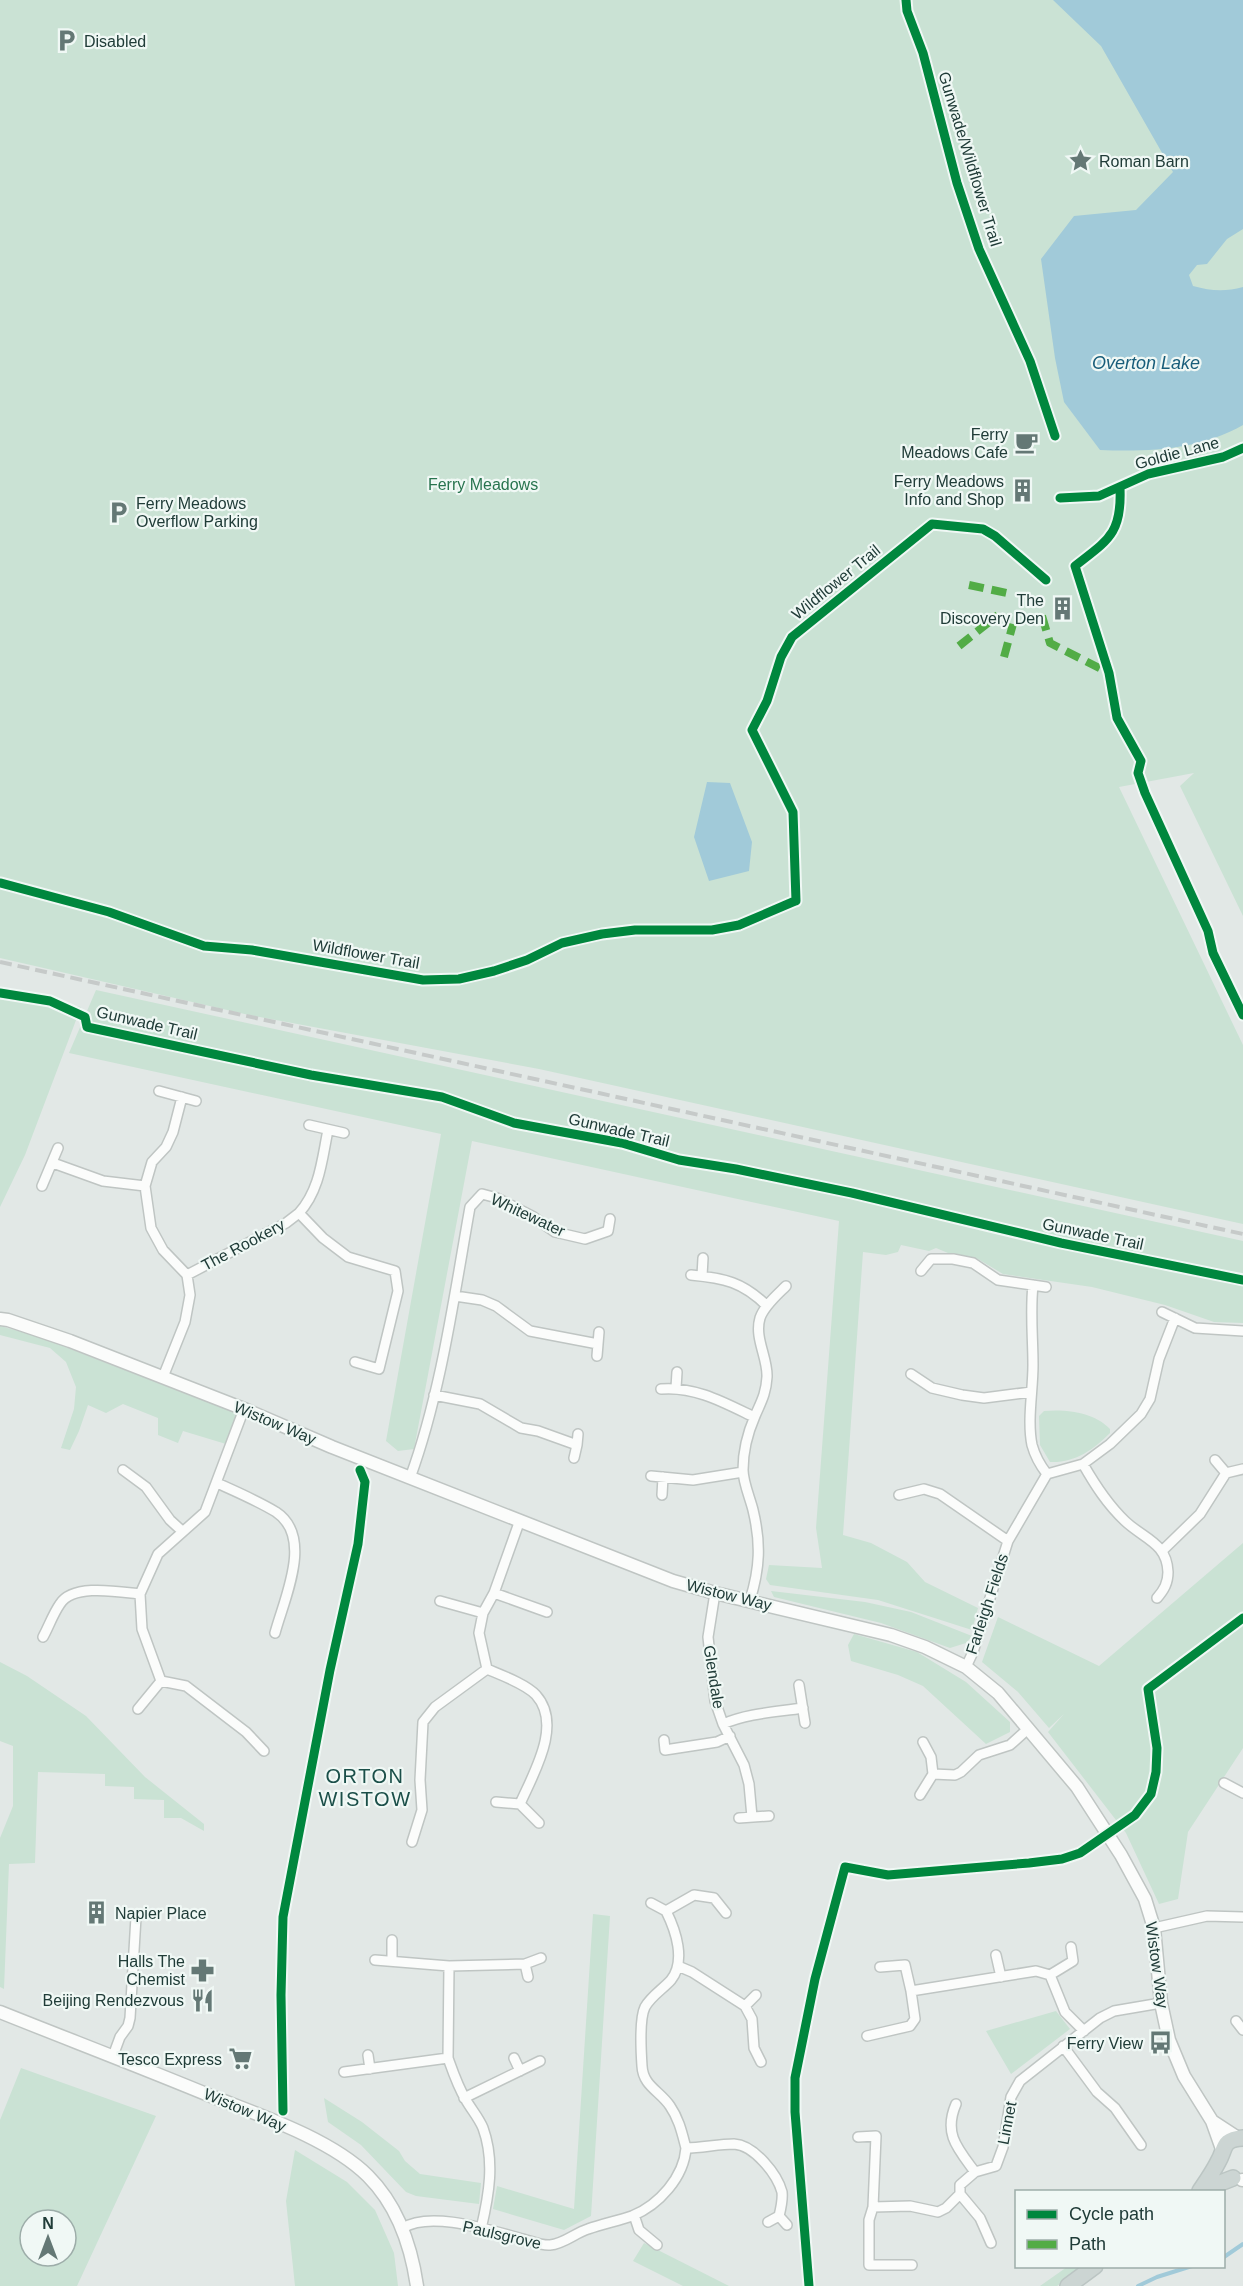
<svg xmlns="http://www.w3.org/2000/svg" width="1243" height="2286" viewBox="0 0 1243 2286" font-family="Helvetica,sans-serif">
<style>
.green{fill:#cae2d4;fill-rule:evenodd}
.water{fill:#a1cad9}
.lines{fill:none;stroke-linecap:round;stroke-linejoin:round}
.stream{stroke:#a1cad9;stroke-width:4}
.minor-casing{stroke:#bfc5c3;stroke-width:12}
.tertiary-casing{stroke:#bfc5c3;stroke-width:15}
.primary-casing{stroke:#bbc5c3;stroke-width:18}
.minor{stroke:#fbfcfb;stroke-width:9}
.tertiary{stroke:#fbfcfb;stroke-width:12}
.primary{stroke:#ccd5d3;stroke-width:15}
.rail{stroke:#c6cac9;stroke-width:4;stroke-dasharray:12 6;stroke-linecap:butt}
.quiet{stroke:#52ac46;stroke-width:8;stroke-dasharray:15 8;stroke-linecap:butt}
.cycleway-casing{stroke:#f0f8f5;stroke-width:13}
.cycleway{stroke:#00873e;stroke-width:9}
.labels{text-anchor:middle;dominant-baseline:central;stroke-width:4.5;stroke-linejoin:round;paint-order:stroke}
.poi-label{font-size:16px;fill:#203c38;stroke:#f0f8f5;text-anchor:end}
.street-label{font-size:16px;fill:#203c38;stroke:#f0f8f5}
.park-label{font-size:16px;fill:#28744f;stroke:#f0f8f5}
.water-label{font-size:18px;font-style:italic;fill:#185d7a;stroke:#f0f8f5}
.quarter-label{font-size:20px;letter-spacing:1.5px;fill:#1b4f49;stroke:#f0f8f5}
</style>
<rect width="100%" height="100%" fill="#e2e8e6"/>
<path class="green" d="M 0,0 L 1243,0 L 1243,916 L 1180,786 L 1194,773 L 1119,787 L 1243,1045 L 1243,1224 L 539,1069 L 249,1015 L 0,958 Z
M 0,990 L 81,1007 L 25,1155 L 0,1207 Z
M 96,990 L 1243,1241 L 1243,1323 L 1214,1322 L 1165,1305 L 1092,1287 L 1003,1274 L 978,1259 L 948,1253 L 936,1248 L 929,1251 L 901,1245 L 898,1252 L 886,1255 L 863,1252 L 843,1535 L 871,1543 L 907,1562 L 925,1582 L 978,1608 L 972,1630 L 878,1600 L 770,1585 L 766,1579 L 769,1565 L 822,1568 L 816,1528 L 839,1221 L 472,1141 L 414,1449 L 398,1451 L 386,1441 L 441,1134 L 69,1053 Z
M 0,1326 L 37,1336 L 233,1412 L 237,1418 L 226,1444 L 183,1431 L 178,1443 L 158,1435 L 158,1418 L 123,1404 L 106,1413 L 88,1405 L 79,1431 L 70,1450 L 61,1448 L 74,1409 L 76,1387 L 66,1362 L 50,1348 L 0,1335 Z
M 1044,1411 C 1066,1409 1094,1412 1110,1429 L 1110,1433 C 1093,1450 1075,1463 1050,1462 L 1040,1445 L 1039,1416 Z
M 1243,1543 L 1243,1748 L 1188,1832 L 1178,1899 L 1159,1904 L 1126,1833 L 1048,1732 L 1064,1714 L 1049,1728 L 1018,1692 L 982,1662 L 998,1617 L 1099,1666 Z
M 771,1591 L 865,1602 L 911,1612 L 972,1636 L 966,1643 L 950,1648 L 881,1623 L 774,1597 Z
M 854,1634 L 917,1652 L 966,1682 L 1010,1722 L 1010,1732 L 986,1744 L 923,1686 L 898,1675 L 851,1661 L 848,1645 Z
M 0,1662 L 27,1676 L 86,1716 L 145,1777 L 204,1824 L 204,1831 L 181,1818 L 164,1818 L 164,1800 L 134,1799 L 134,1787 L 105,1786 L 105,1774 L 38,1772 L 35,1863 L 9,1864 L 4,1989 L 0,1987 L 0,1838 L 13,1806 L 13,1746 L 0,1741 Z
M 593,1914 L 610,1916 L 591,2216 L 564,2230 L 493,2209 L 497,2186 L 574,2209 Z
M 1056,2011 L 1070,2029 L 1011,2074 L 986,2031 Z
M 21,2068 L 156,2116 L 77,2286 L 0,2286 L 0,2120 ZM 30,2220 L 66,2220 L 66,2256 L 30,2256 Z
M 324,2098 L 362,2122 L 399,2151 L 405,2161 L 420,2174 L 481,2183 L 479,2204 L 416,2196 L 406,2192 L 361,2145 L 328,2122 Z
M 295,2150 L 347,2182 L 375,2210 L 394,2253 L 398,2286 L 295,2286 L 286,2201 Z
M 644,2243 L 729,2286 L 683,2286 L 633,2261 Z
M 1067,2267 L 1085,2267 L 1057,2286 L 1040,2286 Z"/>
<path class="water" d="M 1053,0 L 1243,0 L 1243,229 L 1227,239 L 1207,264 L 1197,265 L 1189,275 L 1193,286 C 1211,291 1225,292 1243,287 L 1243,425 C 1199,450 1149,452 1100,450 L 1064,402 L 1055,358 L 1041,259 L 1074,216 L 1136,210 L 1173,172 L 1101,46 Z
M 707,782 L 730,783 L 752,842 L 749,871 L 709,881 L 694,837 Z"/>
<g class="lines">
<path class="stream" d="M 1224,2257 L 1243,2244
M 1138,2286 L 1157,2277 L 1192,2266"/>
<defs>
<path id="minor" d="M 159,1091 L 196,1101
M 309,1125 L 344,1133
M 53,1163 L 103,1181 L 145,1186
M 42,1186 L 58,1148
M 299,1213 C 320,1190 322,1159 328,1130
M 921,1271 L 931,1259 L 953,1259 L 973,1263 L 998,1280 L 1046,1287
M 187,1275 L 286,1223 L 299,1213 L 323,1238 L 348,1257 L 395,1271 L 398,1291 L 379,1369 L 355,1362
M 691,1275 C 724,1278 743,1282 767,1306
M 702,1276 L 703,1258
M 1033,1285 C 1030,1312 1033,1338 1033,1365 C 1033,1391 1027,1420 1032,1445 C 1035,1456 1040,1465 1047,1474
M 455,1296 L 482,1300 L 496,1306 L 530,1331 L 598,1344 L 597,1356
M 1162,1312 L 1195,1328 L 1243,1331
M 598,1344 L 599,1332
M 911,1374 L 932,1388 L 962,1395 L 984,1398 L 1031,1392
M 163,1377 L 185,1322 L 190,1295 L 187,1275 L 163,1250 L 151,1228 L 145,1186 L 152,1162 L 166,1147 L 173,1132 L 182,1097
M 676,1388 L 677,1372
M 661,1389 C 695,1386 725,1403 754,1417
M 434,1395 L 480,1404 L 521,1428 L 538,1431 L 577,1445 L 574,1458
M 244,1409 L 205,1512 L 158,1554 L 140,1594 L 142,1629 L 161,1681 L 186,1686 L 246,1732 L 264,1751
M 577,1445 L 578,1434
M 1215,1460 L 1226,1473 L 1243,1469
M 1083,1464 C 1095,1485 1107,1504 1125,1521 C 1144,1539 1167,1543 1168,1572 C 1168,1583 1164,1590 1157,1598
M 123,1470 L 146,1487 L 170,1520 L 182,1531
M 651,1476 L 693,1480 L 743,1472
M 410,1478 C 441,1393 454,1297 470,1207 L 482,1194 L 497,1198 L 532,1216 L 555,1232 L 585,1239 L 608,1231 L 610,1219
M 217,1483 C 237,1492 258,1501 276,1512 C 314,1537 284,1599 275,1633
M 662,1495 L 663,1477
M 899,1495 L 924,1489 L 940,1494 L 1008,1541
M 520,1520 L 494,1593 L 483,1613 L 479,1633 L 487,1669 C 501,1675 526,1684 536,1695 C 563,1725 533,1774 520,1804
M 1163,1550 L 1200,1514 L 1226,1473
M 494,1593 L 547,1612
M 715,1593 L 708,1637 L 715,1701 L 723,1724 L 744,1765 L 749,1784 L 752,1817
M 750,1600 C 760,1568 761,1543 753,1510 C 750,1498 743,1482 743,1470 C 743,1453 748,1432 755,1416 C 761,1402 766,1394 767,1377 C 768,1358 754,1338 760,1318 C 764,1306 777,1295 786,1286
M 440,1601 L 483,1613
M 43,1637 C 49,1626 53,1614 60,1604 C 73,1583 120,1592 140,1594
M 966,1667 L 973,1652 L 1008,1541 L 1047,1474 L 1083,1464 L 1110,1444 L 1141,1414 L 1150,1399 L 1159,1359 L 1175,1318
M 799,1685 L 805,1723
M 138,1709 L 161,1681
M 723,1724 C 748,1713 777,1712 803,1708
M 664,1740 L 665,1750 L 717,1742 L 730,1736
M 923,1742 L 931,1757 L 933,1774 L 955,1775 L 961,1772 L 979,1755 L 1010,1745 L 1029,1728
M 1224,1783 L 1243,1793
M 920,1795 L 933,1774
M 496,1802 L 520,1804 L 539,1823
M 739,1818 L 769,1816
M 412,1842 L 422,1810 L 420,1780 L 423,1722 L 435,1707 L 487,1669
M 651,1903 L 666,1911
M 1154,1928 L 1207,1916 L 1243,1917
M 1071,1947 L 1073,1961 L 1050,1975 L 1065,2012 L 1084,2031
M 996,1955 L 1001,1977
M 375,1960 L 449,1966 L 448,2058
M 392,1960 L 392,1940
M 525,1964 L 528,1977
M 449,1966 L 525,1964 L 541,1958
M 678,1966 L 692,1972 L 745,2006 L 752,2019 L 754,2048 L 761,2062
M 880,1967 L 905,1965 L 911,1991
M 745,2006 L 756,1995
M 1236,2021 L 1243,2030
M 867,2036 L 910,2026 L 915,2019 L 911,1991 L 1036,1971 L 1050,1975
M 1063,2046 L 1097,2092 L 1115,2108 L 1141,2145
M 368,2055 L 370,2069
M 113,2056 L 120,2037 L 128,2026 L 130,2018 L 136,1917
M 514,2058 L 520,2071
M 344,2072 L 448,2058 C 453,2072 458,2087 466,2100 C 471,2109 479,2118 483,2128 C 495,2161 489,2195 481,2229
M 464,2098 L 540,2061
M 956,2104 C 943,2134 958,2149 975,2172
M 858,2137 L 876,2136 L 873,2207
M 686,2148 C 682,2133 679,2119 670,2106 C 660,2091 643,2086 642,2066 C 641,2051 639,2019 645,2007 C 651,1996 663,1989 671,1980 C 686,1961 676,1931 666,1911 L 694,1895 L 714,1898 L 726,1913
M 960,2194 L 980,2218 L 991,2243
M 634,2215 L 639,2230 L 657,2245
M 768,2222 L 779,2216
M 403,2228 C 431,2210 492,2231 523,2239 C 531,2241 542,2246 550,2245 C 564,2244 575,2233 588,2229 C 602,2224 617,2221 632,2216 C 659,2205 684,2177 686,2148 C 702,2148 718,2144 734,2144 C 754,2145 777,2174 782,2192 C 783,2200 781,2208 779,2216 L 787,2225
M 912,2265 L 869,2265 L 869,2220 L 873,2207 L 910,2206 L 938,2212 L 946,2208 L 960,2194 L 960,2185 L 975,2172 L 996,2166 L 1003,2147 L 1011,2097 L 1020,2081 L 1100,2018 L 1114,2011 L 1161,2003"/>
<path id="tertiary" d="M 0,1319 L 8,1320 L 70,1341 L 244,1409 L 332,1447 L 673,1581 L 715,1593 L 891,1635 L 925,1647 L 966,1667 L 998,1693 L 1077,1787 L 1121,1855 L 1145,1899 L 1154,1928 L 1161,2003 L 1169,2040 L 1184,2076 L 1212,2121 L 1222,2149
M 0,2012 C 70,2040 141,2067 211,2096 C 259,2115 331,2139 368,2176 C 398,2206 411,2245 417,2286
M 1212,2121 L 1238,2138
M 1242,2180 L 1243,2180"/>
<path id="primary" d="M 1200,2191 C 1206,2182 1213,2172 1218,2162 C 1226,2149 1221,2139 1243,2138
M 1200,2191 L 1233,2178
M 1068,2286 L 1095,2266"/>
</defs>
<use href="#minor" class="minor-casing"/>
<use href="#tertiary" class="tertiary-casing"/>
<use href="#primary" class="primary-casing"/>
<use href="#minor" class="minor"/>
<use href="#tertiary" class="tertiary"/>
<use href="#primary" class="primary"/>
<path class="rail" d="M 0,962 L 1243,1234"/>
<path class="quiet" d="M 969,585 L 1007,593
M 1042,616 L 1050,643 L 1109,673
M 959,646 L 998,615
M 1004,657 L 1013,624"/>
<defs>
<path id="cycleway" d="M 906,0 L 907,11 L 923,53 L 957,183 L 979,249 L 1030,361 L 1055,436
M 1120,488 C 1122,534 1108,540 1075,566 L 1109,673 L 1117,718 L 1141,761 L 1138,773 L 1145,793 L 1208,931 L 1213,953 L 1243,1015
M 1060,498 L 1099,496 L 1148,474 L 1223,457 L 1243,448
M 1,883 L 109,912 L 204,946 L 252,950 L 423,980 L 459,979 L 494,971 L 527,960 L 562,943 L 602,934 L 635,930 L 712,930 L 739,925 L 795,901
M 796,901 L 793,812 L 752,730 L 767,701 L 781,657 L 792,637 L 932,524 L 983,529 L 995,536 L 1046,580
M 0,993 L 50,1001 L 85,1017 L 87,1027 L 311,1075 L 442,1097 L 514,1123 L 622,1143 L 679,1160 L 736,1169 L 852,1193 L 1061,1243 L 1243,1280
M 283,2111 L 281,1995 L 283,1917 L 330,1670 L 358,1544 L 365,1482 L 360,1470
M 809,2286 L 795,2112 L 795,2078 L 815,1979 L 845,1867 L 888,1875 L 1029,1863 L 1062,1859 L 1080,1853 L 1135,1815 L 1151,1794 L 1156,1772 L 1157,1748 L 1148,1689 L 1243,1618"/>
</defs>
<use href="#cycleway" class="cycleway-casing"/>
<use href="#cycleway" class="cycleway"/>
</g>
<defs>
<symbol id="parking-bare" viewBox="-9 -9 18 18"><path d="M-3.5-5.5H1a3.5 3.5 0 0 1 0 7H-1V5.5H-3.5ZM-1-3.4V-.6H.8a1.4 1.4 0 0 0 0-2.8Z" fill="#647875" stroke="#f0f8f5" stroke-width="2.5" paint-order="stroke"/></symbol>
<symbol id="sight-bare" viewBox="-9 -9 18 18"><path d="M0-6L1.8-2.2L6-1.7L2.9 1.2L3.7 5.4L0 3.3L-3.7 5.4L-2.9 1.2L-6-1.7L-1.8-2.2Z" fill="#647875" stroke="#f0f8f5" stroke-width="2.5" paint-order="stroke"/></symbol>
<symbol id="cafe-bare" viewBox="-9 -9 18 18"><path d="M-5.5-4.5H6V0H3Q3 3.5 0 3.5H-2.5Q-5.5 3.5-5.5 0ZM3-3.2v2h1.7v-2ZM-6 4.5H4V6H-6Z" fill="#647875" stroke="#f0f8f5" stroke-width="2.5" paint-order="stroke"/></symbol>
<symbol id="building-bare" viewBox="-9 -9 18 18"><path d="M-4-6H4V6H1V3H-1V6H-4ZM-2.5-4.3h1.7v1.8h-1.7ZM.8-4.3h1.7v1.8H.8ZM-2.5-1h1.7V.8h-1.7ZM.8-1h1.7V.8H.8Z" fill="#647875" stroke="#f0f8f5" stroke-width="2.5" paint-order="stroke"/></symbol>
<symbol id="pharmacy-bare" viewBox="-9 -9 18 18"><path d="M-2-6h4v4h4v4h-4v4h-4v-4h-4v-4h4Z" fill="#647875" stroke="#f0f8f5" stroke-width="2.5" paint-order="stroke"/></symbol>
<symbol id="restaurant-bare" viewBox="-9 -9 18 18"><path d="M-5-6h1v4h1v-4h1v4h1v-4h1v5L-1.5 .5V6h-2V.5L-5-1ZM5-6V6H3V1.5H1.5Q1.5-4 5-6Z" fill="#647875" stroke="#f0f8f5" stroke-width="2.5" paint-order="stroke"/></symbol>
<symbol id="bus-bare" viewBox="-9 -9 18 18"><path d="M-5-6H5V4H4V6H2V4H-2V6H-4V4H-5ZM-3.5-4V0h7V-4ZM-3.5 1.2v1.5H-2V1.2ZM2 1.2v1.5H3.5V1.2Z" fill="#647875" stroke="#f0f8f5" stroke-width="2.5" paint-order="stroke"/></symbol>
<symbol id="supermarket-bare" viewBox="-9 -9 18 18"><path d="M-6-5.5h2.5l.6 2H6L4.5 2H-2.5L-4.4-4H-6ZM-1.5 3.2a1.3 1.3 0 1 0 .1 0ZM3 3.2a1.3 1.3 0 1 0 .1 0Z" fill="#647875" stroke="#f0f8f5" stroke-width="2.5" paint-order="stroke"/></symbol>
</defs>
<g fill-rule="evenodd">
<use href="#parking-bare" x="50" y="24" width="33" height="33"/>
<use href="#sight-bare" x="1064" y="144" width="33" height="33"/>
<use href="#cafe-bare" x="1010" y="426" width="33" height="33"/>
<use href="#building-bare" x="1006" y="474" width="33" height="33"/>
<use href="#parking-bare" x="102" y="496" width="33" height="33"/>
<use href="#building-bare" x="1046" y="592" width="33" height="33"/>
<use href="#building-bare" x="80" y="1896" width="33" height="33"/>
<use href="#pharmacy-bare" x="186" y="1954" width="33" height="33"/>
<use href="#restaurant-bare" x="186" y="1984" width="33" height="33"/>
<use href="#bus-bare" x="1144" y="2026" width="33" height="33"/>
<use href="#supermarket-bare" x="224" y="2042" width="33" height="33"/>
</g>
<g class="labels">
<g class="poi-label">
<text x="84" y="41" text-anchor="start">Disabled</text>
<text x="1099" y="161" text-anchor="start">Roman Barn</text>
<text x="1008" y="434">Ferry<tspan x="1008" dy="18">Meadows Cafe</tspan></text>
<text x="1004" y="481">Ferry Meadows<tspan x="1004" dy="18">Info and Shop</tspan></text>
<text x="136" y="503" text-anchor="start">Ferry Meadows<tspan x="136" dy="18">Overflow Parking</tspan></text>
<text x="1044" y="600">The<tspan x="1044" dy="18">Discovery Den</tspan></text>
<text x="115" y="1913" text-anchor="start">Napier Place</text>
<text x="185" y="1961">Halls The<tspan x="185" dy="18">Chemist</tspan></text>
<text x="184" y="2000">Beijing Rendezvous</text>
<text x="1143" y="2043">Ferry View</text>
<text x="222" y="2059">Tesco Express</text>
</g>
<g class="street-label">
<text transform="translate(970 159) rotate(73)">Gunwade/Wildflower Trail</text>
<text transform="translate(1177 453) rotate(-15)">Goldie Lane</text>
<text transform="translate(836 582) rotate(-39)">Wildflower Trail</text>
<text transform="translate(366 954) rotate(10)">Wildflower Trail</text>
<text transform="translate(147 1023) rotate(13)">Gunwade Trail</text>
<text transform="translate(619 1130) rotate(13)">Gunwade Trail</text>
<text transform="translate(528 1215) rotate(25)">Whitewater</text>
<text transform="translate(1093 1234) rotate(12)">Gunwade Trail</text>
<text transform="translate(243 1245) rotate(-28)">The Rookery</text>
<text transform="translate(275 1423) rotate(23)">Wistow Way</text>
<text transform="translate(729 1595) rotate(14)">Wistow Way</text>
<text transform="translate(987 1604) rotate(-72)">Farleigh Fields</text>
<text transform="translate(714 1677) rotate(81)">Glendale</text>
<text transform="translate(1157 1965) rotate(82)">Wistow Way</text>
<text transform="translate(245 2110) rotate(23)">Wistow Way</text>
<text transform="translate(1007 2123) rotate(-79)">Linnet</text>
<text transform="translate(502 2235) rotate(13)">Paulsgrove</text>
</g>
<g class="park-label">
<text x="483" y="484">Ferry Meadows</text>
</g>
<g class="water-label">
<text x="1146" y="363">Overton Lake</text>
</g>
<g class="quarter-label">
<text x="365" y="1776">ORTON<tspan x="365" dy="23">WISTOW</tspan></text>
</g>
</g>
<rect x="1015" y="2190" width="210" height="78" fill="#f0f8f5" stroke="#9dada9" stroke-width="1.5"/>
<rect x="1027" y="2210" width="30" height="9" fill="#00873e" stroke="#9dada9" stroke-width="1.5"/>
<text x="1069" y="2220" font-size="18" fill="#203c38">Cycle path</text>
<rect x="1027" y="2240" width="30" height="9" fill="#52ac46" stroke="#9dada9" stroke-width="1.5"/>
<text x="1069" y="2250" font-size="18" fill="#203c38">Path</text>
<g transform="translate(48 2238)"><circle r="28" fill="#f0f8f5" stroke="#9dada9" stroke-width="1.5"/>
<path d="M0-4.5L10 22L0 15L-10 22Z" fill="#647875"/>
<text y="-9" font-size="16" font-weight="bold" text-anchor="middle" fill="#203c38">N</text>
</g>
</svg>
